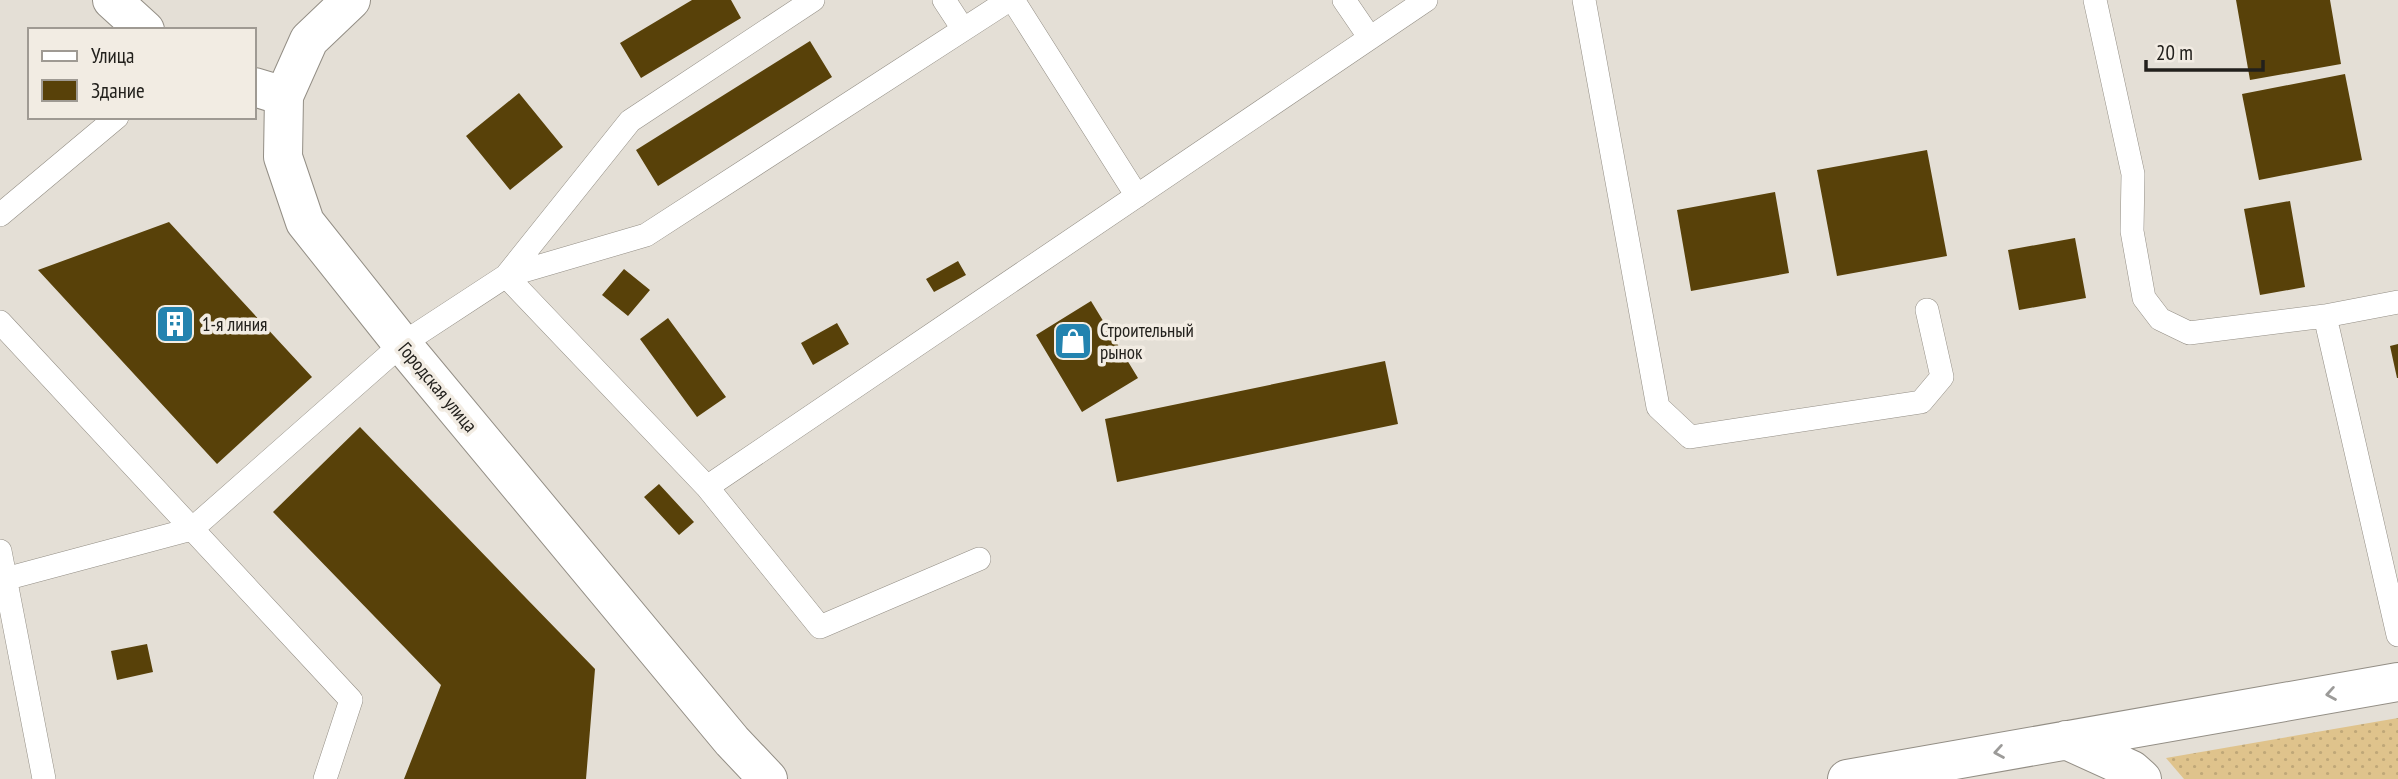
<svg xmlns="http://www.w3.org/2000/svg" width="2398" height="779" viewBox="0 0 2398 779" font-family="'PT Sans Narrow',sans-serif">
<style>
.grass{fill:url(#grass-dots)}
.building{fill:#584109}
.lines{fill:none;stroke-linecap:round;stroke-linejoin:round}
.lane-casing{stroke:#938e85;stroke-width:24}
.street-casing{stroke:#938e85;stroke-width:40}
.secondary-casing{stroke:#938e85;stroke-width:40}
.primary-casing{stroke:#938e85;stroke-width:40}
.lane{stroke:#fff;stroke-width:23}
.street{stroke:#fff;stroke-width:38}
.secondary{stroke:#fff;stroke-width:38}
.primary{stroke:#fff;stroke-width:38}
.oneway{stroke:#9c9b99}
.labels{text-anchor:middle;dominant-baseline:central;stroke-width:7;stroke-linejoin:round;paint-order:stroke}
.poi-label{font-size:19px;fill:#22201c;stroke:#f2ece3;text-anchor:start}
.street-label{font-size:19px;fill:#22201c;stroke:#f2ece3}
</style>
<defs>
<pattern id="grass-dots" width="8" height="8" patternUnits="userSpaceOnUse" patternTransform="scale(1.75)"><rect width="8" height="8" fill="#dfc38c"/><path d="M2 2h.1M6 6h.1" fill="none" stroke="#bfa778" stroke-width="1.8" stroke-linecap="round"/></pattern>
</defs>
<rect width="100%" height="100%" fill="#e4dfd6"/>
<path class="grass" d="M 2398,718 L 2398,779 L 2184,779 L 2166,758 Z"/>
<path class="building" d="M 692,0 L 731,0 L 741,18 L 641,78 L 620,43 Z
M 2236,0 L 2330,0 L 2341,64 L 2250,80 Z
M 810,41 L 832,77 L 658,186 L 636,150 Z
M 2345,74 L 2362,160 L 2259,180 L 2242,94 Z
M 519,93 L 563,147 L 510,190 L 466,136 Z
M 1927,150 L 1947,256 L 1837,276 L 1817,170 Z
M 1775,192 L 1789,273 L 1691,291 L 1677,210 Z
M 2290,201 L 2305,287 L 2260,295 L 2244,209 Z
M 169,222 L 312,377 L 217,464 L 38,270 Z
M 2075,238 L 2086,298 L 2019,310 L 2008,250 Z
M 958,261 L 966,275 L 934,292 L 926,279 Z
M 624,269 L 650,290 L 628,316 L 602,295 Z
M 1091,301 L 1138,378 L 1082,412 L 1036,335 Z
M 668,318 L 726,397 L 697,417 L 640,339 Z
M 837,323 L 849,344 L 813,365 L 801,343 Z
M 2398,344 L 2398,378 L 2397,378 L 2390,346 Z
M 1385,361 L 1398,424 L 1117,482 L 1105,419 Z
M 360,427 L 595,669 L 586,779 L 404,779 L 441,685 L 273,512 Z
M 659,484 L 694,522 L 679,535 L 644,497 Z
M 147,644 L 153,672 L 117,680 L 111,651 Z"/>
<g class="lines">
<defs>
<path id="lane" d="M 944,0 L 963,29
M 1009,0 L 646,235 L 506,276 L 707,487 L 1426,0
M 1013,0 L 1137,196
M 1344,0 L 1370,38
M 1584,0 L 1658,407 L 1690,437 L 1921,402 L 1942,377 L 1927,310
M 2095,0 L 2133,174 L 2132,231 L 2144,298 L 2160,319 L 2189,333 L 2325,316
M 0,215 L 117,117
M 2398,302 L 2325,316 L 2398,635
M 0,322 L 351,700 L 325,779
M 707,487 L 820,627 L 979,559
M 0,551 L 44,779
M 5,579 L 192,529 L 402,344 L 506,276 L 630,121 L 813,0"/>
<path id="street" d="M 112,0 L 145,30
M 254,87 L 284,96"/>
<path id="secondary" d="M 351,0 L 309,40 L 284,96 L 283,157 L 305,222 L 402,344 L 732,741 L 768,779"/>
<path id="primary" d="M 2066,740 L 2132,770 L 2142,779
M 1847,779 L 2398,682"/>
</defs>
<use href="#lane" class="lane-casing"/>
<use href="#street" class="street-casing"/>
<use href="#secondary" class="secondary-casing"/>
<use href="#primary" class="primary-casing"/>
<use href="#lane" class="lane"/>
<use href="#street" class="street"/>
<use href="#secondary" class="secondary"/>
<use href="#primary" class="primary"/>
</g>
<defs><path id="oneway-chevron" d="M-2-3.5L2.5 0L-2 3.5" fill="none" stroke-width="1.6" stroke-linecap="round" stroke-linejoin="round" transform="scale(1.75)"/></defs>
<g class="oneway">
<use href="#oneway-chevron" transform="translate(2331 694) rotate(170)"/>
<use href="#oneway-chevron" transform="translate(1999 752) rotate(170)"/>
</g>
<defs>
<symbol id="building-square" viewBox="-11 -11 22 22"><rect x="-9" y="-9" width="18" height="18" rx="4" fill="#2383af" stroke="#f2ece3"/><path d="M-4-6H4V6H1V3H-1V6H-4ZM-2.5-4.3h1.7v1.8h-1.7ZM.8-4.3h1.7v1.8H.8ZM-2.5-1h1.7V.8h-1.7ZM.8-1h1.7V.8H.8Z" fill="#fff"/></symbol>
<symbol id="shop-square" viewBox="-11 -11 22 22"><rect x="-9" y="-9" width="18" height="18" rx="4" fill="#2383af" stroke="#f2ece3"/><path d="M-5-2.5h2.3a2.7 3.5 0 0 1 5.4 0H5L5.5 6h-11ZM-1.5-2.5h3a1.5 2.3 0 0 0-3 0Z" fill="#fff"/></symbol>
</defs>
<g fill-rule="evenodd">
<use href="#building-square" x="153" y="302" width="44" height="44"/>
<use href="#shop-square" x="1051" y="319" width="44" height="44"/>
</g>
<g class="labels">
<g class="poi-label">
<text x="202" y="324">1-я линия</text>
<text x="1100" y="330">Строительный<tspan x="1100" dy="22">рынок</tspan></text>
</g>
<g class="street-label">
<text transform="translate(438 387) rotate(50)">Городская улица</text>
</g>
</g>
<rect x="28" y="28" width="228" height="91" fill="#f2ece3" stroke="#9f9a93" stroke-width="2"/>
<rect x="42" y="51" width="35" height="10" fill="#ffffff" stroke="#9f9a93" stroke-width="2"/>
<text x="91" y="63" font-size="21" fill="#22201c">Улица</text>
<rect x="42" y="80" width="35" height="21" fill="#584109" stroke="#9f9a93" stroke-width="2"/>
<text x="91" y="98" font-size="21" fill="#22201c">Здание</text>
<path d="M2146 60v10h117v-10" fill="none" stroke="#22201c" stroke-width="3.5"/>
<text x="2156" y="60" font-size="21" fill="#22201c" stroke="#f2ece3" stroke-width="5" paint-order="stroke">20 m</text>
</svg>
